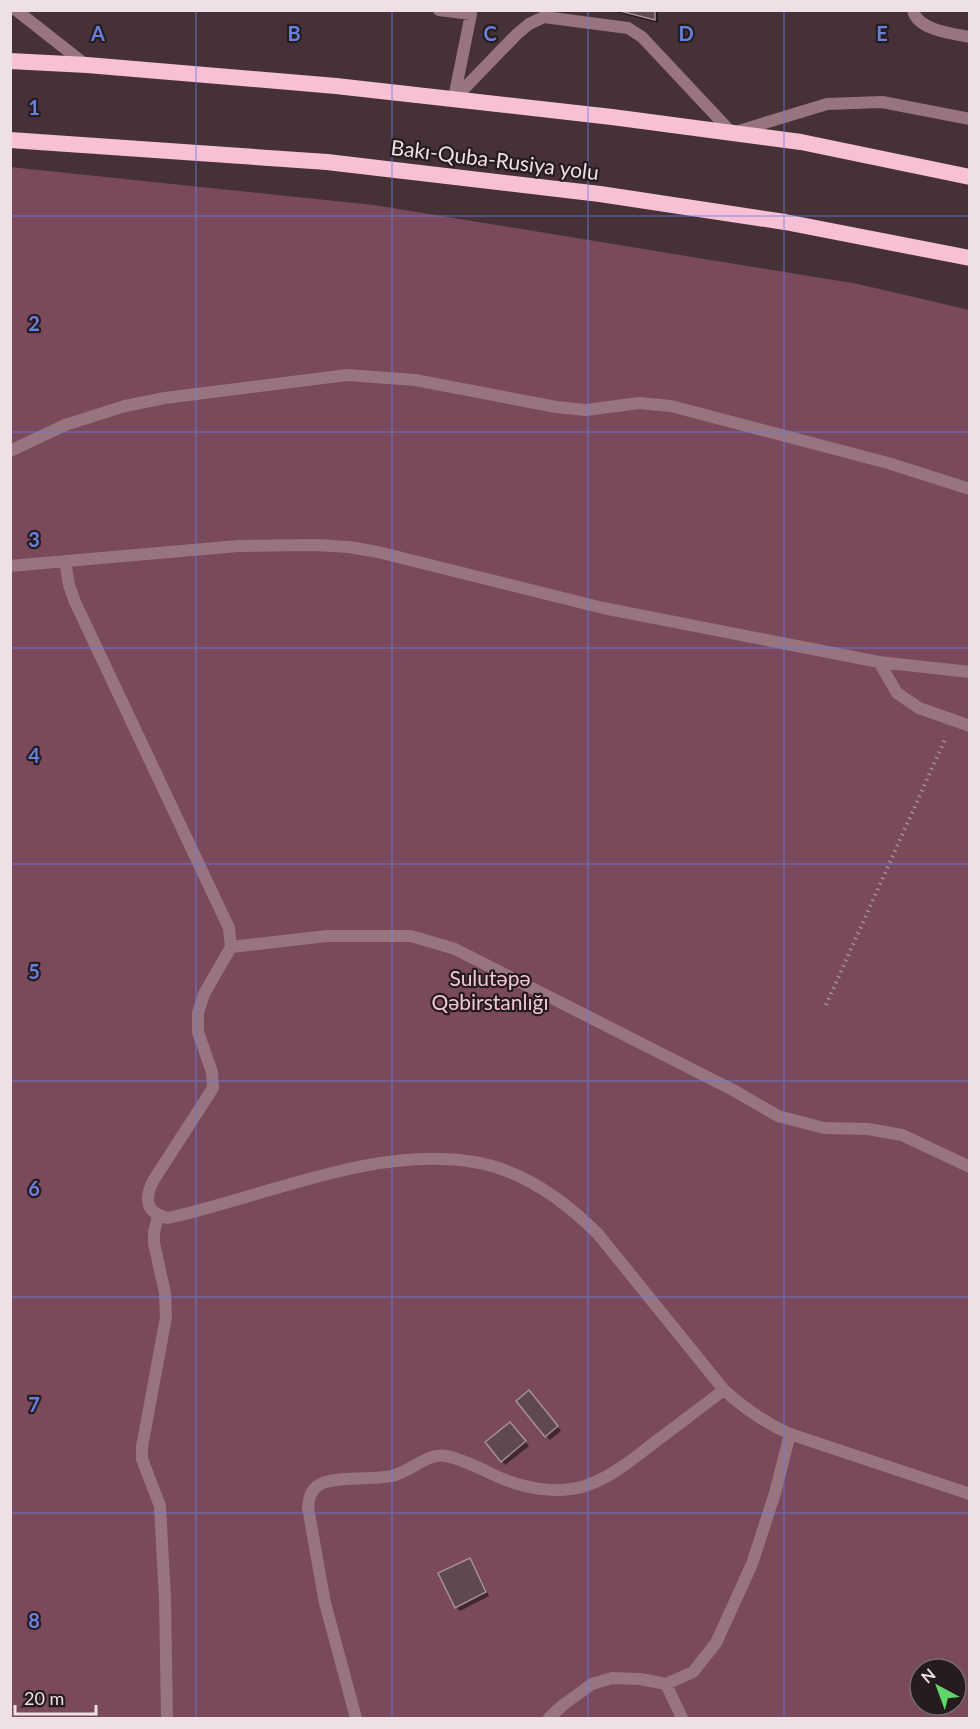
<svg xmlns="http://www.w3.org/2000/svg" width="980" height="1729" viewBox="0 0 980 1729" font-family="Lato,sans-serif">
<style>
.green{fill:#7a495c;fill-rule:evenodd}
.shadow{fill:#0007}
.building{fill:#5f4850;stroke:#a88e97;stroke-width:1.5}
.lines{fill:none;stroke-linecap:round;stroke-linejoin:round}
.path{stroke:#a29097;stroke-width:4;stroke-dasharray:1.5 4.5;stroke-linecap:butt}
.service{stroke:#987380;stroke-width:12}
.minor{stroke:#987380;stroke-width:12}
.trunk{stroke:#f8c0d4;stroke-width:16}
.grid{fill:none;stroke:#6681dd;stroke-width:1.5;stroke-opacity:0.55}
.labels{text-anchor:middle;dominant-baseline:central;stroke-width:4.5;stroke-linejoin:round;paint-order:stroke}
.street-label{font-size:21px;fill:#eee0e5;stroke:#261c1f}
.park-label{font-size:21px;fill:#f3c5d5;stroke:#261c1f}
.grid-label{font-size:20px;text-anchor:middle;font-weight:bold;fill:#6681dd;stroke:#261c1f;stroke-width:4.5;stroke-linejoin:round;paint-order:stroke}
</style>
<rect width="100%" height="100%" fill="#463139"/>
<path class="green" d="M 10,167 L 374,205 L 858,284 L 969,310 L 969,1718 L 11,1718 ZM 920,1669 L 956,1669 L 956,1705 L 920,1705 Z"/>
<path class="shadow" d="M 608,10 L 658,10 L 658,23 Z
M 533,1396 L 561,1431 L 550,1440 L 546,1436 Z
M 514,1427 L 529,1446 L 505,1465 L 502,1461 Z
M 469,1560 L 473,1564 L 489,1596 L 460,1611 L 456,1607 Z"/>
<path class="building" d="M 616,10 L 655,10 L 655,20 Z
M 529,1390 L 558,1426 L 545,1437 L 516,1401 Z
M 510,1422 L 526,1441 L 501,1462 L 485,1442 Z
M 470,1558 L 486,1592 L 455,1608 L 438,1573 Z"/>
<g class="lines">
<path class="path" d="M 826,1005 L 946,737"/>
<path class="service" d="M 16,10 L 86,65
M 439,10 L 471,14 L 454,98
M 454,99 L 517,34 L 529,24 L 544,17 L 628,28 L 642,37 L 732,133 L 827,104 L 882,102 L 970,119
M 10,451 L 65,425 L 125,406 L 165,398 L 347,375 L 415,380 L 556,407 L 586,410 L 639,403 L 671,406 L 888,463 L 970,489
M 65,561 L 69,585 L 75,602 L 229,928 L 231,947 L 204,994 L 198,1013 L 198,1032 L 212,1072 L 213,1088 L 153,1181 C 144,1200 146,1213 168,1218 C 264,1197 375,1145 474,1162 C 523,1170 564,1200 598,1234 L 724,1390 C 744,1408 765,1423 790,1434 L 970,1494
M 10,566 L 238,546 L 315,545 L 349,547 L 378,552 L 603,608 L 879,662 L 970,672
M 879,662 L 897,693 L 919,708 L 970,726
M 231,947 L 327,936 L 411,936 L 455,949 L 733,1090 L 778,1116 L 824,1128 L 868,1129 L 902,1135 L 970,1167
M 158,1216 L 154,1232 L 154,1243 L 165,1293 L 166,1317 L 142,1447 L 142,1459 L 160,1506 L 165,1599 L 167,1718
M 666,1684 L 682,1718
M 356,1718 L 325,1603 L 308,1508 C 309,1499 310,1490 319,1485 C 332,1476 374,1480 391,1476 C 410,1473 427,1452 446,1456 C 462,1459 477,1467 492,1474 C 520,1488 555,1495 585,1486 C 612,1477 633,1459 655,1442 C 678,1425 701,1407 724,1390
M 549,1718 L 563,1705 L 592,1684 L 612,1678 L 640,1679 L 666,1684 L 693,1672 L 716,1643 L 752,1564 L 775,1493 L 790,1434"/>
<path class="minor" d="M 913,10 C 917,30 953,34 970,37"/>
<path class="trunk" d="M 10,61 L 87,65 L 336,86 L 612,117 L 801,142 L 970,177
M 10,140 L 327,162 L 600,194 L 785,222 L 970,258"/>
</g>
<path class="grid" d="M 196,10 L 196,1718M 392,10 L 392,1718M 588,10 L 588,1718M 784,10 L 784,1718M 10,216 L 970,216M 10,432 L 970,432M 10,648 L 970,648M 10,864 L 970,864M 10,1081 L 970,1081M 10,1297 L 970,1297M 10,1513 L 970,1513"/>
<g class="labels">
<g class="street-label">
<text transform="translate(495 159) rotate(7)">Bakı-Quba-Rusiya yolu</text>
</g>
<g class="park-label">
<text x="490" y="977">Sulutəpə<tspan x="490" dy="24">Qəbirstanlığı</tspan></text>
</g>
</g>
<g class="grid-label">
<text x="98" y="41">A</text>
<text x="294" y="41">B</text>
<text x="490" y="41">C</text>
<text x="686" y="41">D</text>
<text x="882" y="41">E</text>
<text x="34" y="115">1</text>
<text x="34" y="331">2</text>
<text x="34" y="547">3</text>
<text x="34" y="763">4</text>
<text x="34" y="979">5</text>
<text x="34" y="1196">6</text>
<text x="34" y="1412">7</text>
<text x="34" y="1628">8</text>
</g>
<rect width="980" height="1729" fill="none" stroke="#eee0e5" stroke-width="24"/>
<g transform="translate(938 1687) rotate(319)"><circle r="28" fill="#261c1f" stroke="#766a6e" stroke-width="1.5"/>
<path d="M0-4.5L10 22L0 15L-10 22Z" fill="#60d56b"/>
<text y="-9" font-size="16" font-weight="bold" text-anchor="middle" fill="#eee0e5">N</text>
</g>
<path d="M15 1705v9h81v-9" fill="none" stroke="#eee0e5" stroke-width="3"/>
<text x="24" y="1705" font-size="18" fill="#eee0e5" stroke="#261c1f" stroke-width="4.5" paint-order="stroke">20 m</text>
</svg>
